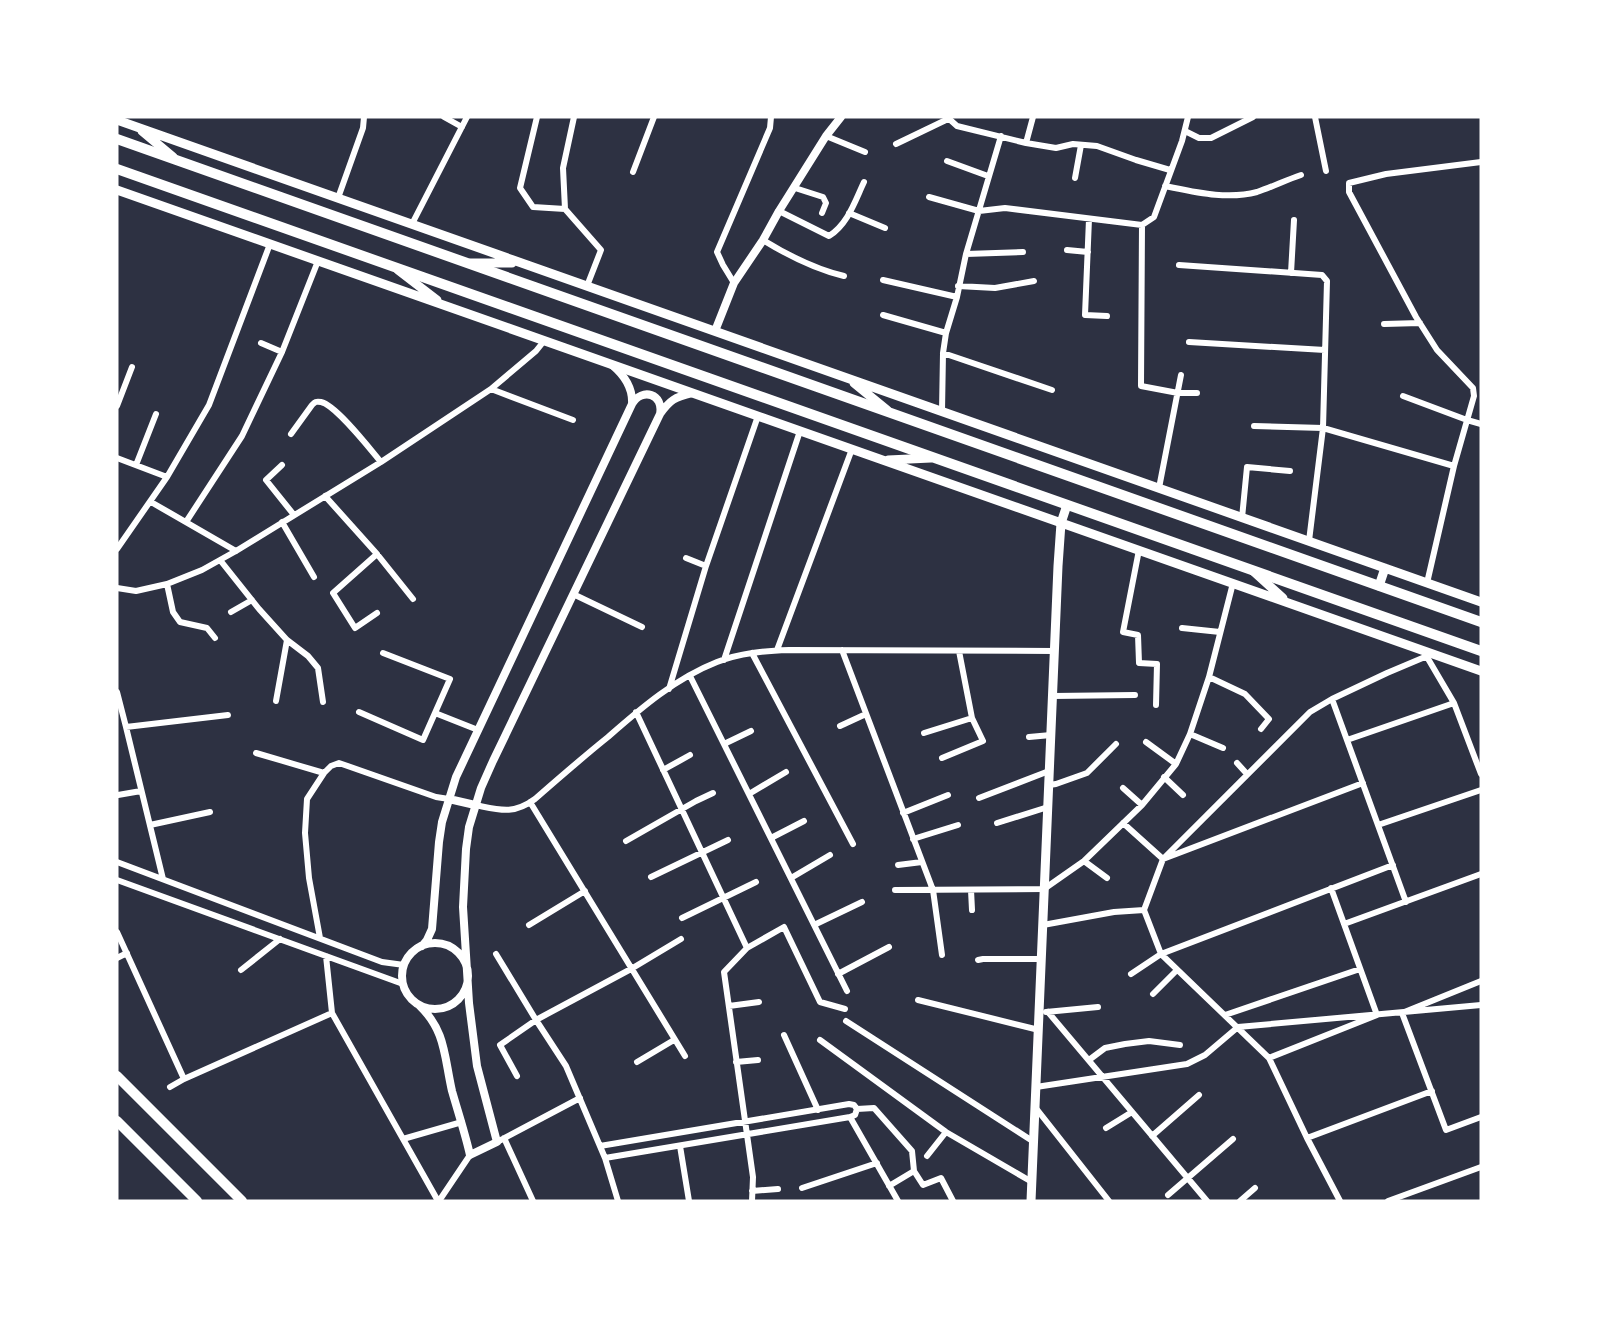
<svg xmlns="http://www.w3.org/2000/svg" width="1598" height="1318" viewBox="0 0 1598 1318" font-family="Cabin,sans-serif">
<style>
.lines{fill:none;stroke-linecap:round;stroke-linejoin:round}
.minor{stroke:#fff;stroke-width:6}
.tertiary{stroke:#fff;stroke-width:8}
.secondary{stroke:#fff;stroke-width:9}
.trunk{stroke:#fff;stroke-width:10}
</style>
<rect width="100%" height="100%" fill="#2d3142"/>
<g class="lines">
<path class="minor" d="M 444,117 L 462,127
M 537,117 L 520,188 L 533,207 L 565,209
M 574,117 L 563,168 L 565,209 L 601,250 L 587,286
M 947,117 L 957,126 L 1026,143 L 1056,148 L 1073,144 L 1097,146 L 1136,160 L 1170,170
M 1188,117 L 1182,141 L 1154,217 L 1142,225 L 1141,386 L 1178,393 L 1197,393
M 1315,117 L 1326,171
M 1185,131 L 1199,138 L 1211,138 L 1253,117
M 826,136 L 865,152
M 1026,143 L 1033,117
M 896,144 L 948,119
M 947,161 L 988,176
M 633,172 L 654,117
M 1075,178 L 1081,145
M 1165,186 C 1195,192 1227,200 1257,192 C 1272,187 1286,180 1301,175
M 795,188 L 823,197 L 826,203 L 822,213
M 929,197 L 979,211 L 1005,208 L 1142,225
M 338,198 L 363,128 L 364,117
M 779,211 L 829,236 C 848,224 855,201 864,182
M 849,213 L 885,228
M 1089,219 L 1085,315 L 1107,316
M 412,224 L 467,117
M 763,240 C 789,256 814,269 844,276
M 1067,250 L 1088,252
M 966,254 L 1023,252
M 1179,265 L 1322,275 L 1327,281 L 1323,428 L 1309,541
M 1291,273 L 1294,220
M 883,280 L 957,297
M 734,283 L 723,265 L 717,252 L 770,128 L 771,117
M 958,286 L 995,288 L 1034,281
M 883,315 L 946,333
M 1384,324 L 1420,323
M 1189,342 L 1325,350
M 261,343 L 282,352
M 943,353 L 1052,390
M 491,389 L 573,420
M 1403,396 L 1467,420 L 1481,424
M 117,406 L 132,367
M 942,411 L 943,353 L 946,333 L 957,297 L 966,254 L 1001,136
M 1254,426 L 1323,428 L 1454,466
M 291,434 L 312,405 C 315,402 316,401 321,402 C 336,405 370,449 381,462
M 117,458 L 167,477
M 136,465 L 156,414
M 282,465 L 266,480 L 294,515
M 1159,488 L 1181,375
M 325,496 L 377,554 L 413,599
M 151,502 L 236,551
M 1242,518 L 1247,467 L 1290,471
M 186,522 L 242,436 L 282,352 L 318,261
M 282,522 L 314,577
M 117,549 L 167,477 L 209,405 L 270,244
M 1139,550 L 1123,632 L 1138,635 L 1139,663 L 1157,664 L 1156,705
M 377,554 L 333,593 L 355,628 L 377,613
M 686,558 L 706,566
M 220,560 L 259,609 L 287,640 L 308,656 L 318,668 L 323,702
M 1427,583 L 1454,466 L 1474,396 L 1473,388 L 1437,350 L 1416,317 L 1349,192 L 1349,183 L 1386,174 L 1481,162
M 167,584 L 173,612 L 180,622 L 207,628 L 215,638
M 117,588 L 136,591 L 167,584 L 202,570 L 236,551 L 381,462 L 491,389 L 536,351 L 544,341
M 573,594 L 642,627
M 231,612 L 252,600
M 1182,628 L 1220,632
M 777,650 L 852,449
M 842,650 L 933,890 L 942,955
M 752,653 L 853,844
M 1427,657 L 1454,703 L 1481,774
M 724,660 L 800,431
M 690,676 L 847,991
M 1209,677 L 1245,694 L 1269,719 L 1261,729
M 669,689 L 706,566 L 758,416
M 117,692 L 126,727
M 1053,696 L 1135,695
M 1332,699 L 1406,902
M 276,701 L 287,640
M 359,712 L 423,740 L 450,679 L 383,653
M 636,712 L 747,948
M 435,713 L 478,730
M 840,726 L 866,714
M 924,733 L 972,718
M 1190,734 L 1223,748
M 1029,737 L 1051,735
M 1347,740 L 1454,703
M 1146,742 L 1176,764
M 724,744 L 751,731
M 256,753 L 324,773
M 942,758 L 983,741 L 972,718 L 959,651
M 1237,763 L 1247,774
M 663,770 L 690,755
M 1164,777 L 1183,795
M 1049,785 L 1056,784 L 1087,773 L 1116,744
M 1123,788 L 1142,805
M 749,794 L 786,772
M 118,795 L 141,791
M 979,798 L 1049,771
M 530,802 L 685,1056
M 475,805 C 500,810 513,815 535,799 C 559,778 583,757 608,737 C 641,708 676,678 717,662 C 740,653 764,651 789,650 L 1054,651
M 903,813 L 948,795
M 997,823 L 1048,807
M 1123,823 L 1163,859 L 1363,783
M 150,825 L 210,812
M 1378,825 L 1481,790
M 771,838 L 804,821
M 913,839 L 958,825
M 626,841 L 696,801 L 713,793
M 1084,861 L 1107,878
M 117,862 L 382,962 L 404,965
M 898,865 L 922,862
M 651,877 L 728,840
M 791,878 L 830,855
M 163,879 L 126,727 L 228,715
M 117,880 L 403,984
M 895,890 L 1044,889 L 1084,861 L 1142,805 L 1176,764 L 1190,734 L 1209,677 L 1233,583
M 971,890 L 972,910
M 682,918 L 756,882
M 1344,924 L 1481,874
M 529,925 L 585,891
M 814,925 L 862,902
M 1043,925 L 1114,912 L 1144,910
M 117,932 L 184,1079
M 320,938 L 309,878 L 305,833 L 307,799 L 324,773 L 331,766 L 339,763 L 436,797 L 449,799
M 496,954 L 536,1020 L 566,1066 L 605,1158 L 618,1201
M 326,956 L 332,1013 L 438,1201
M 117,958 L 127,953
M 978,960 L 983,959 L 1042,959
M 241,970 L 280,939
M 838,974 L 889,947
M 1131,974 L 1161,954 L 1393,865
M 1481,981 L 1402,1013 L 1446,1130 L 1481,1117
M 1153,994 L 1177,970
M 918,1000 L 1039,1030
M 729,1006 L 759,1002
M 1046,1012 L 1098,1007
M 1048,1012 L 1207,1201
M 1225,1015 L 1360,969
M 846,1021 L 1034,1142
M 784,1035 L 818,1110
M 820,1040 L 946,1132 L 1032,1182
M 1269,1058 L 1377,1015 L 1331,888
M 1089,1060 L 1105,1048 L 1125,1044 L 1149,1041 L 1180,1045
M 637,1062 L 674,1040
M 736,1062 L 758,1060
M 517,1076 L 500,1045 L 536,1020 L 631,969 L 681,939
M 170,1087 L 184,1079 L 332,1013
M 1036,1087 L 1187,1064 L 1205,1055 L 1238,1027 L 1481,1005
M 1035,1107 L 1109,1201
M 857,1109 L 874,1108 L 912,1151 L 914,1171 L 923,1185 L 941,1178 L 953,1201
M 850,1117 L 898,1201
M 1106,1128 L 1132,1112
M 1152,1136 L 1199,1095
M 504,1138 L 533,1201
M 1307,1138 L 1432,1091
M 403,1139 L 462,1122
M 497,1142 L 580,1098
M 600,1146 L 849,1104 L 854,1105 L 857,1109 L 855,1115 L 850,1117 L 605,1158
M 680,1146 L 689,1201
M 927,1156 L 946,1132
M 889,1186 L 914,1171
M 802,1188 L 877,1163
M 752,1191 L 778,1189
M 1168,1195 L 1233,1139
M 439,1201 L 470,1155
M 752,1201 L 753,1177 L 724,972 L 747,948 L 784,927 L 820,1002 L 845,1009
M 1240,1201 L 1255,1188
M 1340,1201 L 1307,1138 L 1269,1058 L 1161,954 L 1144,910 L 1163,859 L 1310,712 L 1332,699 L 1387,673 L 1432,654
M 1388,1201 L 1481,1167"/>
<path class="tertiary" d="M 715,331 L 734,283 L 763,240 L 779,211 L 826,136 L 841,117
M 632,404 C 642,387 664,394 660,414
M 449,799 L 475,805
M402 976a33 33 0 1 1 66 0a33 33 0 1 1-66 0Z
M 422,946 L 427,940 L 432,929 L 439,842 L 442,822 L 456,777 L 632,404 C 633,388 624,375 612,365
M 419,1005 C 446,1031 444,1056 452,1091 C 458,1112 465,1133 470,1155 L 497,1142 L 477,1066 L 469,1003 L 463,907 L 466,849 L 469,827 L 481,788 L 493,761 L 660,414 C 670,400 675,397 692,393"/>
<path class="secondary" d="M 117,120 L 1481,602
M 142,131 L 173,157
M 117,190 L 1481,671
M 471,263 L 512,263
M 398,270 L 437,300
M 854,383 L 887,410
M 888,460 L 931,458
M 1253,571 L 1283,598
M 1379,586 L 1385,568
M 1031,1201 L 1058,566 L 1061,523 L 1067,505"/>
<path class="trunk" d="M 117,139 L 1481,622
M 117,169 L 1481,651
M 117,1076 L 242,1201
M 117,1121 L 197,1201"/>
</g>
<rect width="1598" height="1318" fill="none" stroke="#ffffff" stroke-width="237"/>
</svg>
